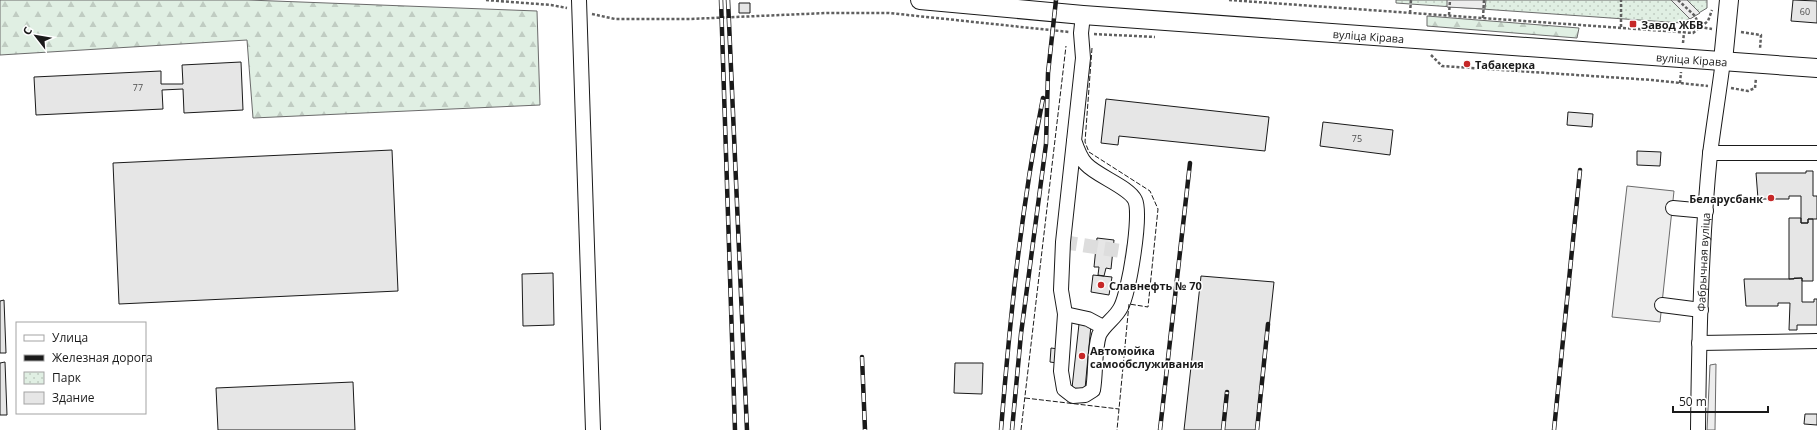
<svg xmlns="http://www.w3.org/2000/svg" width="1817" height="430" viewBox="0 0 1817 430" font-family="'Open Sans',sans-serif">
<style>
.forest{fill:url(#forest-firs);stroke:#6a6a6a}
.park{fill:url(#park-dots);stroke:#6a6a6a}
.parking{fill:#ededed;stroke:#6a6a6a}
.building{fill:#e6e6e6;stroke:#1a1a1a}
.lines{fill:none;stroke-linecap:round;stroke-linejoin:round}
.minor-tunnel{stroke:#ddd;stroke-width:14;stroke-dasharray:14 7;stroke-linecap:butt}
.minor-casing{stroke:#1a1a1a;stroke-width:16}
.major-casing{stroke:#1a1a1a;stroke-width:20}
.path{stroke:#5f5f5f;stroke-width:2.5;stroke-dasharray:3 2;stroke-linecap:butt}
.minor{stroke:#fff;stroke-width:14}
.major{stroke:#fff;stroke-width:18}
.rail-casing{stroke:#1a1a1a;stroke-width:4.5}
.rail{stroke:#fff;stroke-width:3;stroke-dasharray:9;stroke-linecap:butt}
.fence{stroke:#1a1a1a;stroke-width:1;stroke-dasharray:5 2;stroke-linecap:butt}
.poi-dot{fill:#c62828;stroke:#fff;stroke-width:1.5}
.labels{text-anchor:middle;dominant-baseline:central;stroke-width:3;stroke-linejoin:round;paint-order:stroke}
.number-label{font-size:9px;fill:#4d4d4d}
.poi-label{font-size:11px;font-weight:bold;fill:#1a1a1a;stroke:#fff;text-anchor:start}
.street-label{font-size:11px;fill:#1a1a1a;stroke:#fff}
</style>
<defs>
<pattern id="forest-firs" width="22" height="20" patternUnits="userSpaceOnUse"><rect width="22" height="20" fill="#e0efe3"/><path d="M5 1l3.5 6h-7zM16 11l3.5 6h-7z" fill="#c0ccc2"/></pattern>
<pattern id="park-dots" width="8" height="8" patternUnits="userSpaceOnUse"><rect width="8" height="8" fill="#e0efe3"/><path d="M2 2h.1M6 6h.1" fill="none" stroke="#c0ccc2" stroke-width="1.8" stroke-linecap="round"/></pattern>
</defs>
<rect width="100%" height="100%" fill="#fff"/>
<path class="forest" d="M 0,0 L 248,0 L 537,11 L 540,105 L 253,118 L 247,40 L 0,55 Z
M 1427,16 L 1579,28 L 1577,38 L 1427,26 Z"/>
<path class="park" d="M 1396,0 L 1707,0 L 1707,8 L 1682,23 L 1396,3 Z"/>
<path class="parking" d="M 1447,0 L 1486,0 L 1485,9 L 1447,7 Z
M 1671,0 L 1687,0 L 1700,13 L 1690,19 Z
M 1627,186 L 1674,191 L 1660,322 L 1612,317 Z
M 1716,364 L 1715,430 L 1707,430 L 1710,365 Z"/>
<path class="building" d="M 1793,0 L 1817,1 L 1817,23 L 1791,21 Z
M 739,3 L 750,3 L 750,13 L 739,13 Z
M 241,62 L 243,110 L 184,113 L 183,89 L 162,90 L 163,109 L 36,115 L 34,77 L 161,71 L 161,84 L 183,84 L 182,65 Z
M 1106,99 L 1269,117 L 1265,151 L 1119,136 L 1118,145 L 1101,143 Z
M 1568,112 L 1593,114 L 1592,127 L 1567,125 Z
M 1323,122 L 1393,130 L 1390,155 L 1320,146 Z
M 392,150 L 398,291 L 119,304 L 113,163 Z
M 1637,151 L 1661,152 L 1660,166 L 1637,165 Z
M 1806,171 L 1813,171 L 1813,196 L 1817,196 L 1817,219 L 1808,219 L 1808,223 L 1801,223 L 1801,196 L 1789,196 L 1789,199 L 1758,199 L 1756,173 L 1806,173 Z
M 1789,218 L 1801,218 L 1801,223 L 1808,223 L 1808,219 L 1813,219 L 1813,281 L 1802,281 L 1802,278 L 1789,279 Z
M 1097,238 L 1114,240 L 1111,269 L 1106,268 L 1104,276 L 1098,275 L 1099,267 L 1094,267 Z
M 553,273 L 554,325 L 523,326 L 522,274 Z
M 1093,275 L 1112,277 L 1109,295 L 1091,292 Z
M 1201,276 L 1274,282 L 1258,430 L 1184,430 Z
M 1794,278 L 1802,278 L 1802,302 L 1814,302 L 1814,299 L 1817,299 L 1817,325 L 1797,325 L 1797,330 L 1789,330 L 1790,303 L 1778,303 L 1778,306 L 1746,306 L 1744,279 L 1794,279 Z
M 4,300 L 6,353 L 0,353 L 0,301 Z
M 1079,324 L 1091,325 L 1085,389 L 1072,388 Z
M 1051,348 L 1058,349 L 1057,363 L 1050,362 Z
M 5,362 L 7,415 L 0,415 L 0,363 Z
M 955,363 L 983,363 L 982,394 L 954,393 Z
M 353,382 L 355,430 L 218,430 L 216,388 Z
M 1805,414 L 1817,414 L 1817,425 L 1804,424 Z"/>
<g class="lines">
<path class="minor-tunnel" d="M 1063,242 L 1133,253"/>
<defs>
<g id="minor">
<path d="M 579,0 L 593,430"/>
<path d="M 1074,140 C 1077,149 1080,158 1086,164 C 1097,176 1129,187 1135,200 C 1142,214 1129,292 1121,307 C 1116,318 1104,324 1099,335 C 1094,351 1096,373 1093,390 L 1085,395 L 1073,396 L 1064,389 L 1061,371 L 1065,314 L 1061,290 L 1063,242 L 1083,58 L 1081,33 L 1083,15"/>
<path d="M 1710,153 L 1817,153"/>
<path d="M 1673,208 L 1706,211"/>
<path d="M 1662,305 L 1701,310"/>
<path d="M 1065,314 L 1088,319 L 1103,327"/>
<path d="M 1699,343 L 1817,341"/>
<path id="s1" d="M 1698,430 C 1699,338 1701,246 1710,154 C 1714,123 1719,92 1723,61"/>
</g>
<g id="major">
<path id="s2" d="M 920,0 L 1083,15 L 1817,68"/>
<path d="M 1723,61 L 1729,0"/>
</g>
</defs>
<use href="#minor" class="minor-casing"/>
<use href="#major" class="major-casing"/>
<path class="path" d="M 486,0 L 551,5 L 567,8
M 1229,0 L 1693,33 L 1708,21 L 1712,10
M 1678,0 L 1695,16 L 1700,27 L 1712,29
M 1410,13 L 1411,0
M 592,14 L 615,19 L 690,19 L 827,13 L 889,13 L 1069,32
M 1449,15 L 1450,0
M 1483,18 L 1484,0
M 1621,27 L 1621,0
M 1741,32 L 1761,35 L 1760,49
M 1094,34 L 1155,37
M 1683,43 L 1684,32
M 1431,55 L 1442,66 L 1652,80 L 1708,86
M 1680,83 L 1681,72
M 1731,88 L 1748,91 L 1755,88 L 1756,78"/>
<use href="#minor" class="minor"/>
<use href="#major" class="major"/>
<defs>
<path id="rail" d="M 721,0 L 735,430
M 728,0 L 747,430
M 862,357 L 865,430
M 1001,430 C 1010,319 1021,208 1043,98
M 1012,430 L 1021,334 L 1046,144 L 1048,73 L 1056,0
M 1160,430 L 1190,163
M 1223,430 L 1227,392
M 1257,430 L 1268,324
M 1554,430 L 1580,170"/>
</defs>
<use href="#rail" class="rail-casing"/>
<use href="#rail" class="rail"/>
<path class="fence" d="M 1092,48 L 1085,142 L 1089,152 L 1150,191 L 1158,209 L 1148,307 L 1129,304 L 1117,430
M 1025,398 L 1119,409
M 1021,430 L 1066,46"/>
</g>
<g class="poi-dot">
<rect x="1629" y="20" width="8" height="8" rx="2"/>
<circle cx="1467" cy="64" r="4"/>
<circle cx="1771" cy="198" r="4"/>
<circle cx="1101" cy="285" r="4"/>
<circle cx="1082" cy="356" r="4"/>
</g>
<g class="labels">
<g class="number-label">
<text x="1805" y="11">60</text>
<text x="138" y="87">77</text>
<text x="1357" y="138">75</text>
</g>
<g class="poi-label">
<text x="1641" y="24">Завод ЖБВ</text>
<text x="1475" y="64">Табакерка</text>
<text x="1763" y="198" text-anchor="end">Беларусбанк</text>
<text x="1109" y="285">Славнефть № 70</text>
<text x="1090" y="350">Автомойка<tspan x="1090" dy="13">самообслуживания</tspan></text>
</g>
<g class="street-label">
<text stroke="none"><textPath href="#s2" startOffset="450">вуліца Кірава</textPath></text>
<text stroke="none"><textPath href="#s2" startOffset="774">вуліца Кірава</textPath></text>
<text stroke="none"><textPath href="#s1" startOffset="168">Фабрычная вуліца</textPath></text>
</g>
</g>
<rect x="16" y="322" width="130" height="92" fill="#ffffff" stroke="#a3a3a3"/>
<rect x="24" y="335" width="20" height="6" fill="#ffffff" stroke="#a3a3a3"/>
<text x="52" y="342" font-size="12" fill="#1a1a1a">Улица</text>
<rect x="24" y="355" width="20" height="6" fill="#1a1a1a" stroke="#a3a3a3"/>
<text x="52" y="362" font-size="12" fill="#1a1a1a">Железная дорога</text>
<rect x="24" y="372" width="20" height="12" fill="url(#park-dots)" stroke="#a3a3a3"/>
<text x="52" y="382" font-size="12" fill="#1a1a1a">Парк</text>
<rect x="24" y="392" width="20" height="12" fill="#e6e6e6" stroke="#a3a3a3"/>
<text x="52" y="402" font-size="12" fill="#1a1a1a">Здание</text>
<g transform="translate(36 36) rotate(301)" stroke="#ffffff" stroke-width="3" paint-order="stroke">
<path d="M0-3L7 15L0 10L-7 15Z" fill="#1a1a1a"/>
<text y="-6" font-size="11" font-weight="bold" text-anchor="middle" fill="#1a1a1a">С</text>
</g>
<path d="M1673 406v6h95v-6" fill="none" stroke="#1a1a1a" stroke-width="2"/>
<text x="1679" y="406" font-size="12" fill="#1a1a1a" stroke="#ffffff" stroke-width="3" paint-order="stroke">50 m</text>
</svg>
